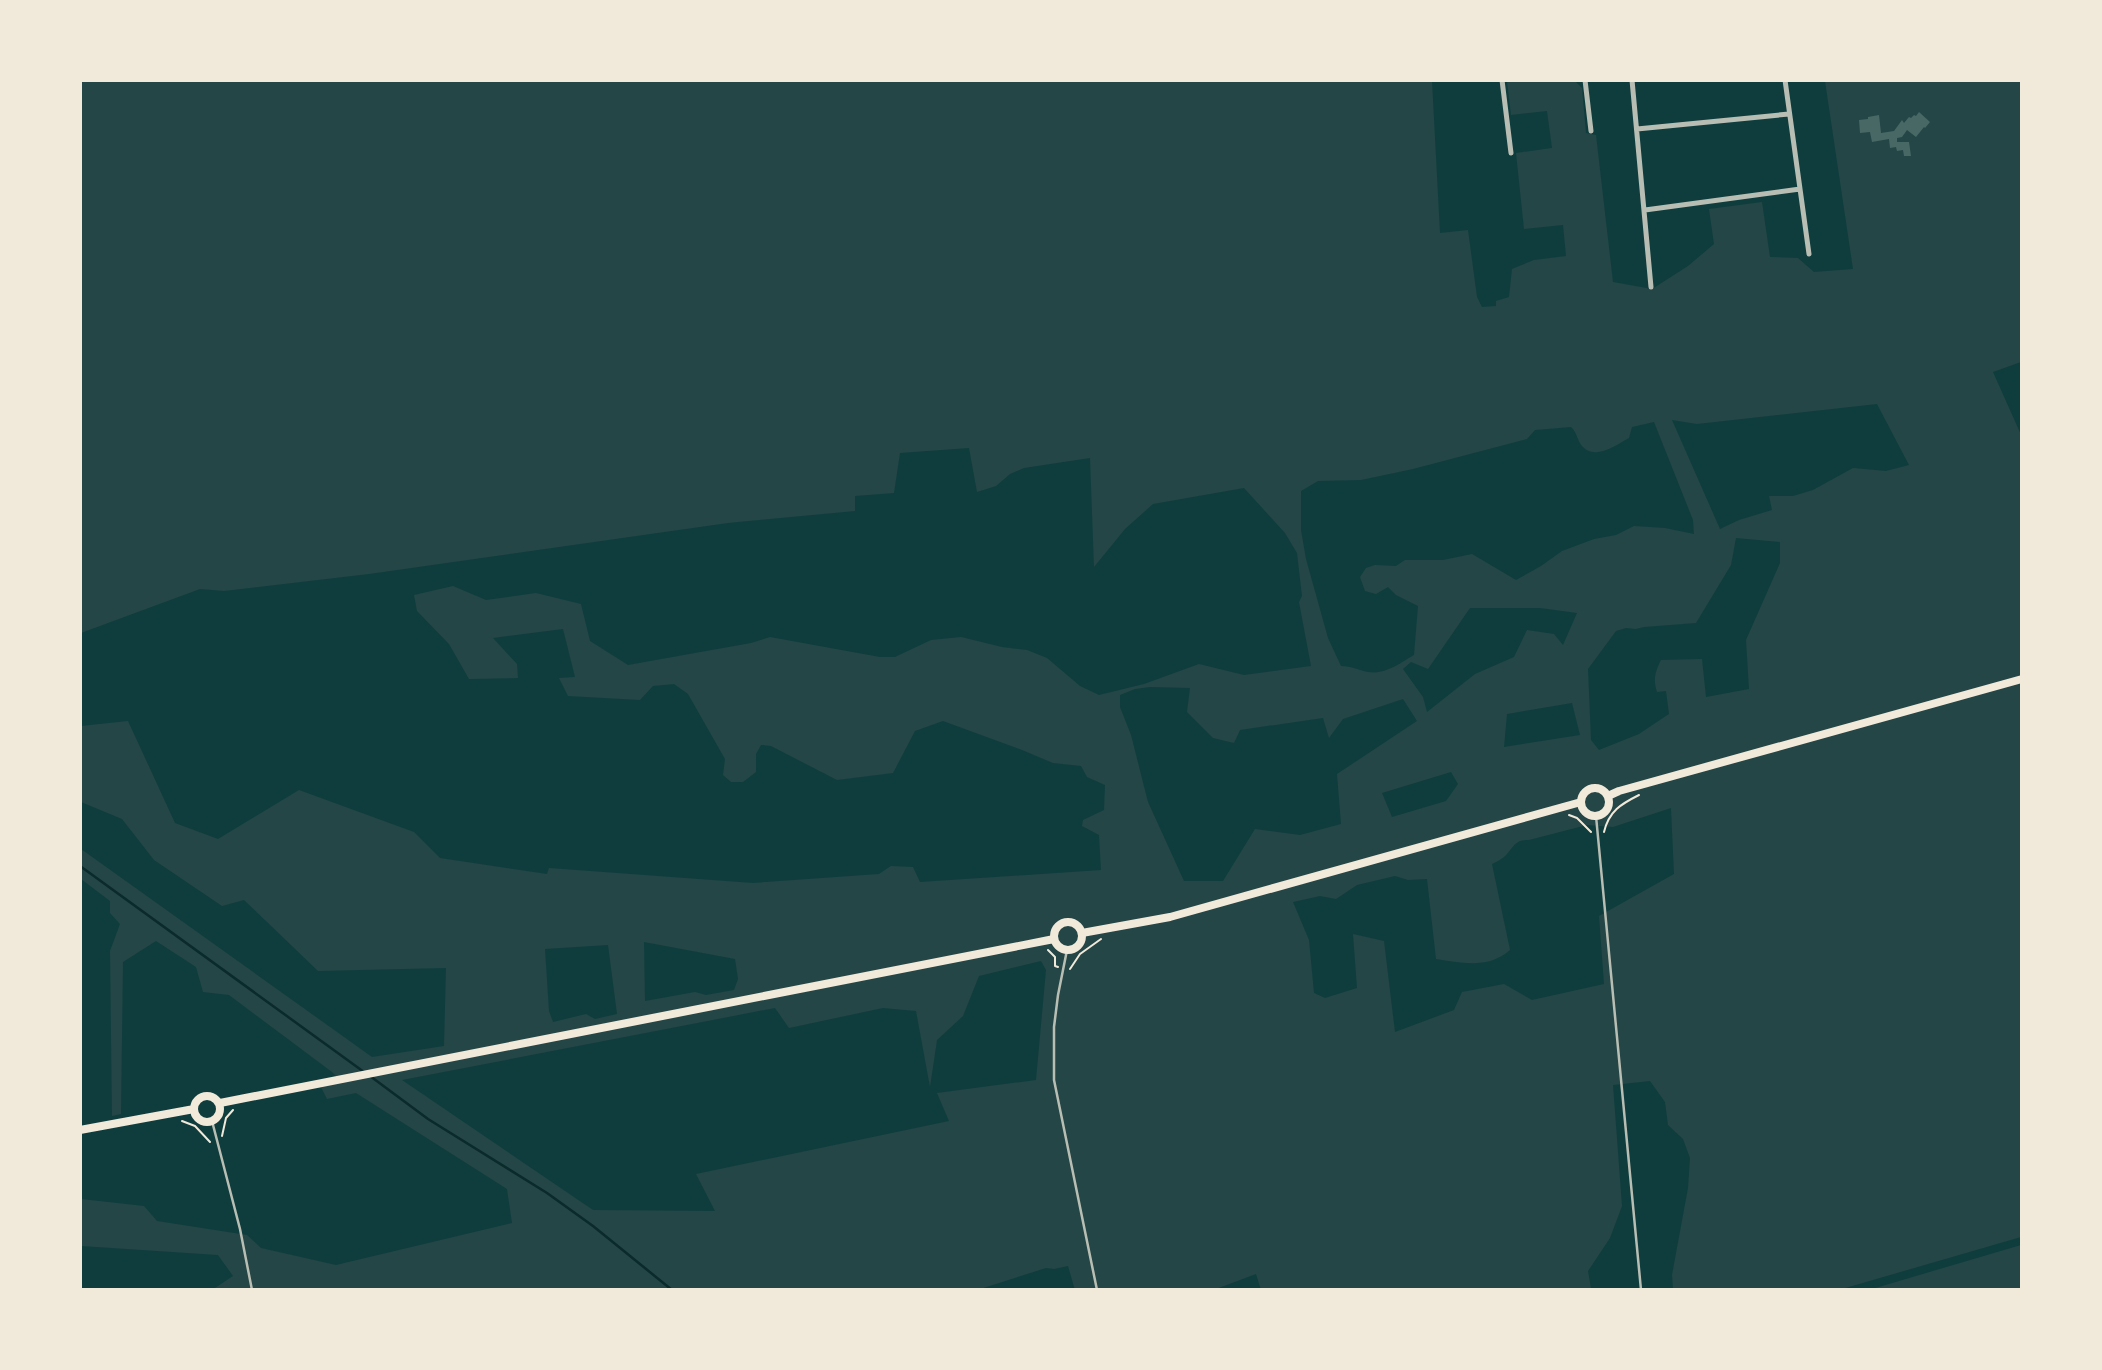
<svg xmlns="http://www.w3.org/2000/svg" width="2102" height="1370" viewBox="0 0 2102 1370" font-family="'Noto Sans',sans-serif">
<style>
.green{fill:#244646;fill-rule:evenodd}
.lines{fill:none;stroke-linecap:round;stroke-linejoin:round}
.stream{stroke:#0a2a2b;stroke-width:2.5}
.building{fill:#486865}
.path{stroke:#f1e9da;stroke-width:2}
.service{stroke:#b8beb3;stroke-width:2.5}
.minor{stroke:#b8beb3;stroke-width:5}
.secondary{stroke:#f1e9da;stroke-width:8}
</style>
<rect width="100%" height="100%" fill="#0f3d3e"/>
<path class="green" d="M 80,81 L 1432,81 L 1440,233 L 1468,230 L 1477,297 L 1482,307 L 1496,306 L 1496,301 L 1509,297 L 1512,269 L 1534,260 L 1566,256 L 1563,225 L 1524,229 L 1516,153 L 1552,148 L 1547,111 L 1511,115 L 1507,81 L 1575,81 L 1582,88 L 1586,133 L 1596,135 L 1613,282 L 1652,289 L 1688,266 L 1714,244 L 1709,209 L 1762,202 L 1770,257 L 1798,258 L 1814,272 L 1853,269 L 1825,81 L 2021,81 L 2021,362 L 1993,372 L 2022,437 L 2021,1237 L 1842,1289 L 1673,1289 L 1672,1275 L 1688,1188 L 1690,1158 L 1683,1139 L 1668,1125 L 1665,1102 L 1650,1081 L 1613,1085 L 1622,1206 L 1610,1238 L 1588,1271 L 1591,1289 L 1261,1290 L 1256,1274 L 1216,1289 L 1075,1290 L 1068,1266 L 1054,1269 L 1046,1268 L 977,1290 L 212,1290 L 233,1276 L 218,1255 L 81,1246 L 81,1199 L 144,1206 L 157,1221 L 247,1235 L 261,1248 L 336,1265 L 512,1223 L 507,1189 L 356,1093 L 327,1099 L 319,1083 L 339,1079 L 332,1072 L 229,995 L 203,992 L 196,967 L 156,941 L 123,962 L 121,1114 L 112,1116 L 110,951 L 120,924 L 110,913 L 110,901 L 81,879 L 81,849 L 372,1057 L 444,1046 L 446,968 L 318,971 L 244,900 L 222,906 L 154,860 L 122,819 L 81,802 L 81,726 L 128,721 L 175,823 L 218,839 L 299,790 L 414,832 L 440,858 L 547,874 L 549,868 L 753,883 L 879,874 L 891,866 L 913,867 L 920,882 L 1101,870 L 1099,835 L 1082,826 L 1083,820 L 1104,810 L 1105,785 L 1087,777 L 1081,766 L 1053,763 L 1022,750 L 943,721 L 915,731 L 893,773 L 837,780 L 771,746 L 761,745 L 756,754 L 756,772 L 743,782 L 731,782 L 723,775 L 725,759 L 688,694 L 674,684 L 653,686 L 640,700 L 568,696 L 559,678 L 575,677 L 563,629 L 493,638 L 517,664 L 518,678 L 469,679 L 449,644 L 417,611 L 414,595 L 453,586 L 486,600 L 536,593 L 581,604 L 590,641 L 628,665 L 751,643 L 770,637 L 880,657 L 895,657 L 931,640 L 961,637 L 1002,647 L 1027,650 L 1047,658 L 1080,686 L 1099,695 L 1144,684 L 1199,664 L 1244,675 L 1311,666 L 1299,602 L 1302,596 L 1297,553 L 1285,533 L 1244,488 L 1153,504 L 1125,529 L 1094,567 L 1090,458 L 1024,468 L 1010,474 L 996,486 L 977,492 L 969,448 L 900,453 L 894,493 L 855,496 L 855,511 L 728,523 L 369,574 L 224,591 L 200,589 L 81,633 ZM 1877,404 L 1909,465 L 1886,471 L 1853,468 L 1813,490 L 1793,496 L 1769,496 L 1772,510 L 1739,520 L 1720,529 L 1672,420 L 1697,424 ZM 1654,422 L 1693,520 L 1694,534 L 1665,528 L 1634,526 L 1616,535 L 1594,539 L 1562,551 L 1541,566 L 1516,580 L 1472,554 L 1443,560 L 1405,560 L 1396,566 L 1375,565 L 1366,568 L 1360,577 L 1365,591 L 1376,594 L 1388,587 L 1396,595 L 1418,606 L 1414,655 C 1400,663 1385,675 1368,672 C 1358,670 1351,666 1341,666 L 1328,638 L 1306,559 L 1301,530 L 1301,491 L 1318,481 L 1361,480 L 1413,469 L 1527,439 L 1535,430 L 1571,427 C 1577,432 1577,440 1582,446 C 1595,461 1616,445 1629,438 L 1632,427 ZM 1736,538 L 1780,542 L 1780,563 L 1746,640 L 1749,689 L 1706,697 L 1702,659 L 1661,660 C 1655,672 1653,679 1657,692 L 1666,691 L 1669,714 L 1639,734 L 1599,750 L 1591,740 L 1588,669 L 1616,631 L 1626,628 L 1636,629 L 1644,627 L 1696,623 L 1731,565 ZM 1470,608 L 1540,608 L 1577,613 L 1563,645 L 1554,634 L 1527,630 L 1514,657 L 1475,674 L 1427,712 L 1423,697 L 1403,669 L 1411,662 L 1428,669 ZM 1150,687 L 1190,688 L 1187,712 L 1213,738 L 1234,743 L 1240,730 L 1323,718 L 1329,738 L 1343,719 L 1403,699 L 1417,721 L 1337,774 L 1341,824 L 1300,835 L 1255,829 L 1223,881 L 1184,881 L 1148,802 L 1131,735 L 1120,707 L 1120,695 L 1135,689 ZM 1572,703 L 1580,735 L 1504,747 L 1507,714 ZM 1451,772 L 1458,784 L 1446,801 L 1392,817 L 1382,793 ZM 1671,808 L 1674,874 L 1599,916 L 1604,984 L 1532,1000 L 1504,984 L 1462,992 L 1454,1010 L 1395,1032 L 1384,941 L 1353,934 L 1357,988 L 1325,998 L 1314,993 L 1309,940 L 1293,902 L 1320,896 L 1336,899 L 1357,885 L 1395,876 L 1408,880 L 1427,879 L 1436,959 C 1462,963 1489,969 1510,950 L 1492,864 C 1496,862 1500,860 1504,857 C 1513,849 1514,839 1529,840 L 1587,825 L 1613,827 ZM 644,942 L 735,959 L 738,979 L 734,990 L 706,995 L 695,992 L 645,1001 ZM 608,945 L 617,1014 L 595,1019 L 586,1014 L 553,1022 L 549,1011 L 545,949 ZM 1041,961 L 1046,970 L 1036,1080 L 937,1093 L 949,1121 L 696,1174 L 715,1211 L 593,1210 L 402,1080 L 775,1008 L 789,1028 L 883,1008 L 916,1011 L 930,1087 L 937,1040 L 963,1016 L 979,976 Z
M 2021,1245 L 2021,1289 L 1872,1289 Z"/>
<g class="lines">
<path class="stream" d="M 80,866 L 364,1072
M 370,1076 L 428,1119 L 547,1193 L 593,1226 L 672,1290"/>
</g>
<path class="building" d="M 1919,112 L 1930,122 L 1925,128 L 1924,127 L 1916,137 L 1907,130 L 1902,137 L 1897,138 L 1897,142 L 1909,142 L 1911,156 L 1904,156 L 1903,150 L 1897,151 L 1896,147 L 1890,148 L 1889,139 L 1872,142 L 1870,132 L 1860,133 L 1859,120 L 1868,119 L 1868,117 L 1879,115 L 1881,133 L 1894,131 L 1902,120 L 1904,123 L 1909,117 L 1911,118 L 1914,115 L 1916,116 Z"/>
<g class="lines">
<path class="path" d="M 1569,815 L 1577,818 L 1591,832
M 1604,832 C 1609,811 1621,804 1639,795
M 1048,950 L 1055,957 L 1055,966 L 1058,967
M 1070,969 L 1080,954 L 1101,939
M 182,1121 L 195,1126 L 210,1142
M 222,1136 L 226,1118 L 233,1110"/>
<path class="service" d="M 1596,816 L 1641,1290
M 1067,950 L 1058,995 L 1054,1027 L 1054,1080 L 1097,1290
M 212,1121 L 240,1229 L 252,1290"/>
<path class="minor" d="M 1502,80 L 1511,153
M 1585,80 L 1591,131
M 1632,80 L 1651,287
M 1785,80 L 1809,254
M 1637,129 L 1789,114
M 1645,210 L 1800,189"/>
<path class="secondary" d="M1581 802a14 14 0 1 1 28 0a14 14 0 1 1-28 0Z
M 1608,796 L 1619,791 L 2022,679
M1054 936a14 14 0 1 1 28 0a14 14 0 1 1-28 0Z
M 1082,933 L 1170,917 L 1581,802
M194 1109a13 13 0 1 1 26 0a13 13 0 1 1-26 0Z
M 220,1103 L 1054,939
M 80,1130 L 194,1109"/>
</g>
<rect width="2102" height="1370" fill="none" stroke="#f1e9da" stroke-width="164"/>
</svg>
